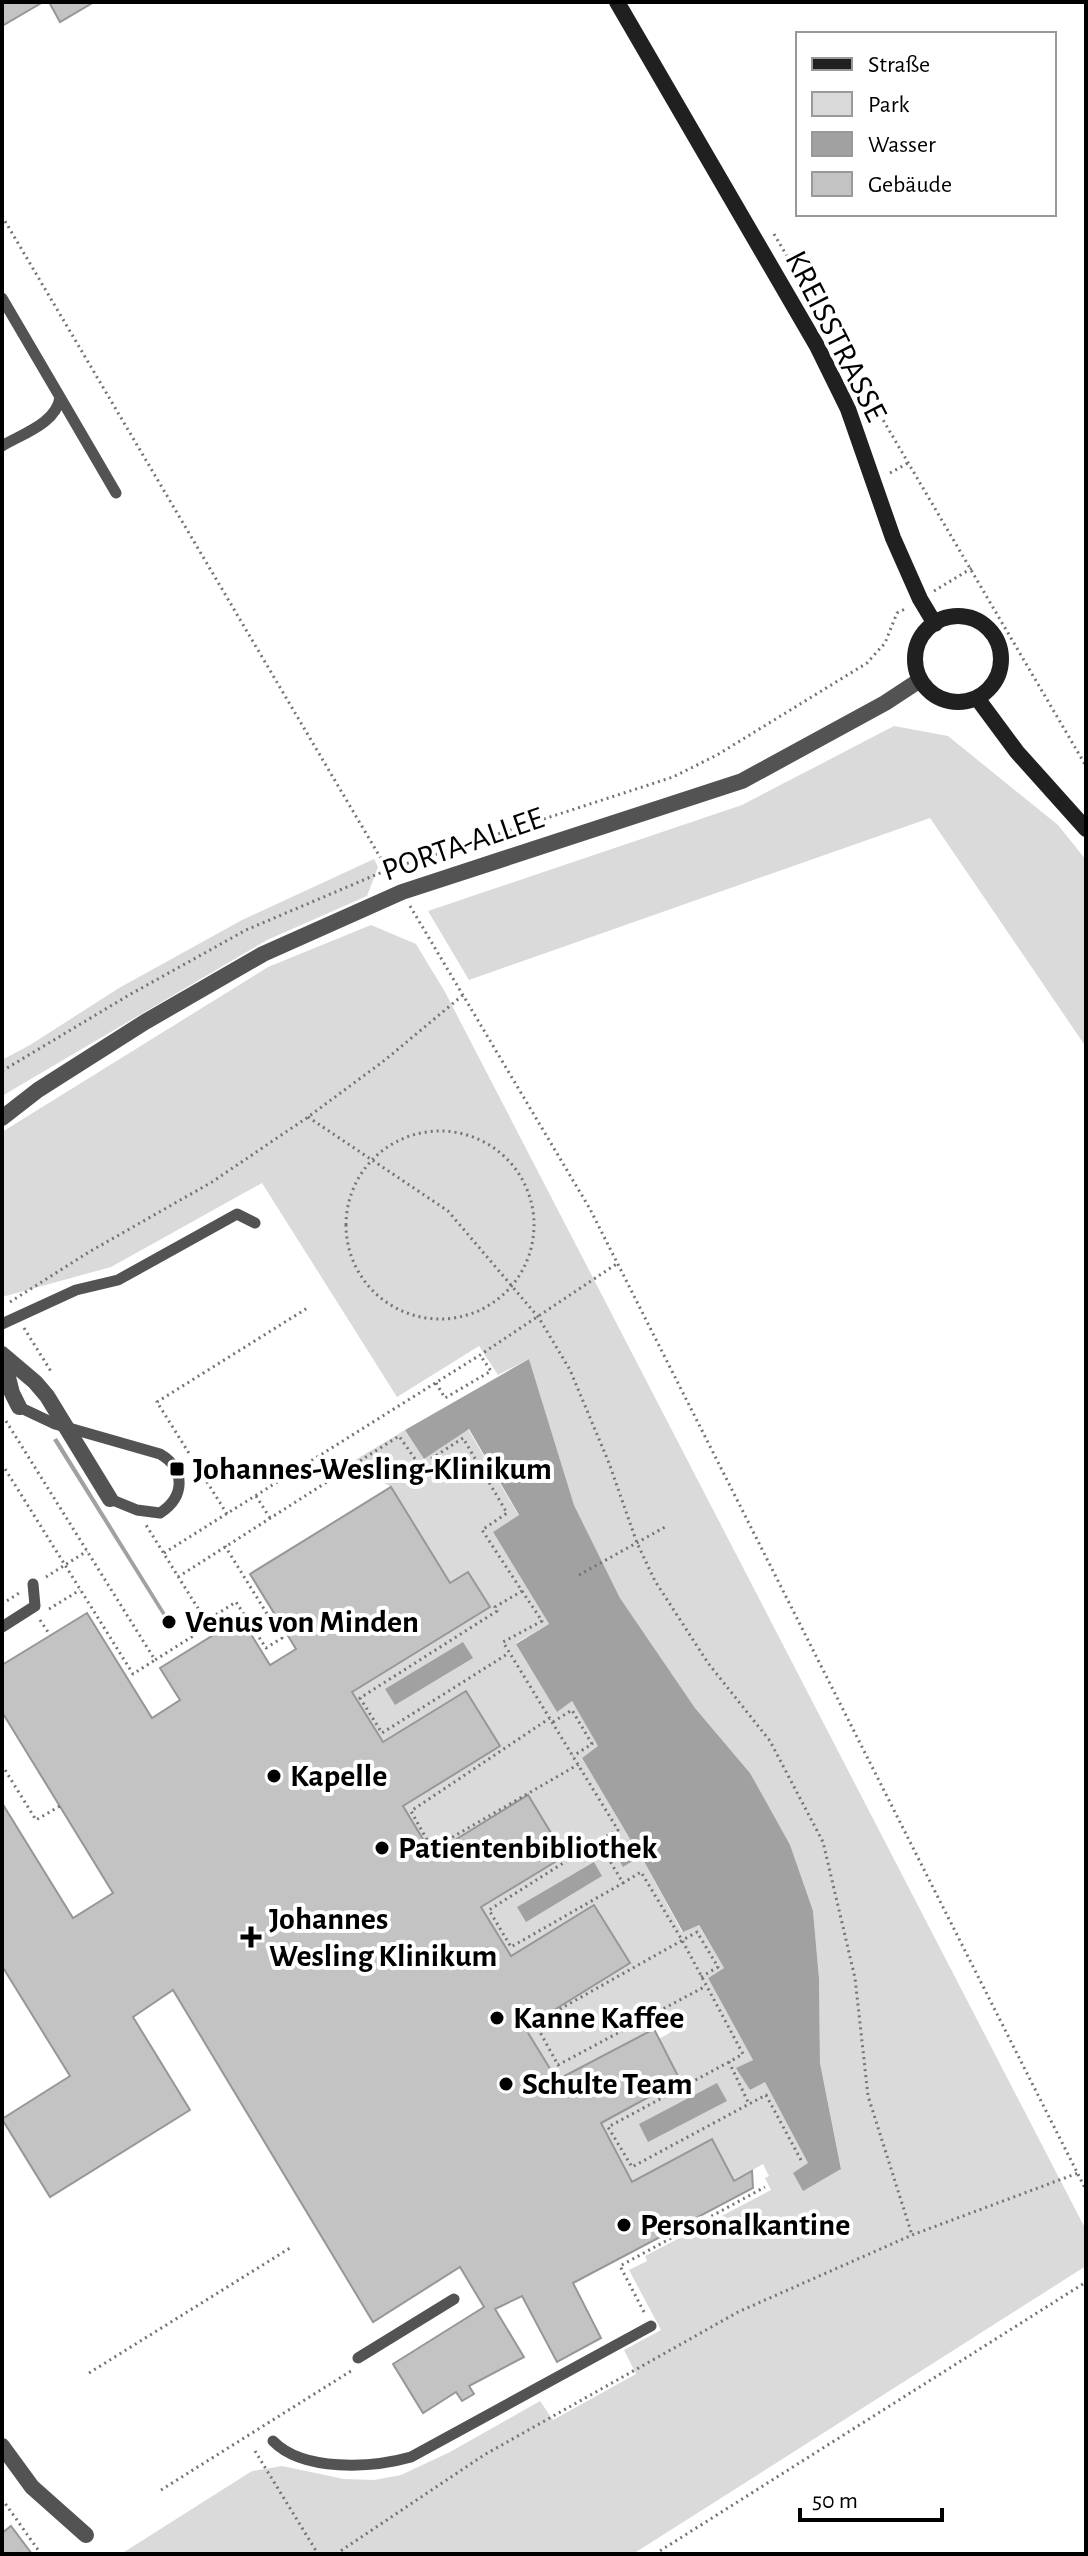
<svg xmlns="http://www.w3.org/2000/svg" width="1088" height="2556" viewBox="0 0 1088 2556" font-family="'Alegreya Sans',sans-serif">
<style>
.green{fill:#dadada}
.water{fill:#a1a1a1}
.building{fill:#c3c3c3;stroke:#979797;stroke-width:2}
.lines{fill:none;stroke-linecap:round;stroke-linejoin:round}
.path{stroke:#757575;stroke-width:3;stroke-dasharray:2 4;stroke-linecap:butt}
.service{stroke:#535353;stroke-width:11}
.minor{stroke:#535353;stroke-width:16}
.tertiary{stroke:#535353;stroke-width:16}
.secondary{stroke:#202020;stroke-width:16}
.poi-dot{fill:#000;stroke:#fff;stroke-width:3}
.labels{text-anchor:middle;dominant-baseline:central;stroke-width:8;stroke-linejoin:round;paint-order:stroke}
.street-label{font-size:32px;fill:#000;stroke:#fff}
.poi-label{font-size:32px;font-weight:bold;fill:#000;stroke:#fff;text-anchor:start}
</style>
<rect width="100%" height="100%" fill="#fff"/>
<path class="green" d="M 894,726 L 948,736 L 1058,825 L 1086,860 L 1086,1047 L 930,818 L 469,980 L 428,911 L 742,805 Z
M 374,859 L 378,867 L 367,896 L 267,940 L 2,1096 L 2,1060 L 30,1045 L 119,988 L 242,920 Z
M 371,925 L 416,944 L 445,992 L 1086,2230 L 1086,2266 L 633,2554 L 121,2554 L 252,2471 L 282,2466 L 344,2479 L 374,2480 L 401,2475 L 450,2452 L 540,2401 L 553,2420 L 636,2374 L 624,2350 L 661,2330 L 629,2270 L 647,2261 L 645,2256 L 771,2190 L 765,2178 L 769,2176 L 763,2164 L 734,2181 L 712,2140 L 632,2182 L 601,2123 L 680,2080 L 659,2039 L 676,2029 L 670,2018 L 651,2028 L 652,2030 L 557,2080 L 525,2028 L 594,1905 L 511,1956 L 481,1907 L 565,1856 L 528,1796 L 432,1854 L 403,1806 L 500,1746 L 466,1691 L 383,1742 L 352,1692 L 490,1607 L 468,1572 L 433,1594 L 391,1487 L 350,1463 L 405,1430 L 424,1459 L 468,1429 L 519,1516 L 493,1532 L 549,1624 L 516,1643 L 557,1711 L 572,1701 L 599,1747 L 582,1758 L 630,1839 L 613,1850 L 641,1856 L 682,1932 L 698,1924 L 724,1968 L 708,1978 L 753,2060 L 737,2068 L 750,2090 L 765,2081 L 809,2164 L 802,2190 L 841,2168 L 820,2063 L 819,1978 L 813,1911 L 750,1773 L 695,1708 L 620,1598 L 574,1505 L 529,1359 L 498,1375 L 479,1346 L 397,1397 L 262,1183 L 111,1267 L 2,1297 L 2,1132 L 268,967 Z"/>
<path class="water" d="M 529,1359 L 574,1505 L 620,1598 L 695,1708 L 750,1773 L 790,1845 L 813,1911 L 819,1978 L 820,2063 L 841,2169 L 803,2191 L 793,2173 L 808,2163 L 765,2082 L 750,2090 L 736,2068 L 753,2060 L 708,1978 L 724,1968 L 699,1925 L 683,1932 L 641,1856 L 623,1867 L 613,1850 L 630,1839 L 582,1758 L 598,1746 L 572,1701 L 557,1712 L 516,1644 L 549,1624 L 493,1532 L 519,1515 L 469,1429 L 424,1459 L 405,1430 Z
M 57,1438 L 166,1614 L 174,1617 L 176,1621 L 174,1628 L 168,1629 L 163,1626 L 163,1616 L 53,1440 Z
M 463,1642 L 473,1658 L 395,1705 L 385,1689 Z
M 594,1862 L 602,1876 L 526,1922 L 517,1907 Z
M 717,2083 L 727,2101 L 648,2142 L 639,2124 Z"/>
<path class="building" d="M 2,2 L 43,2 L 2,26 Z
M 49,2 L 94,2 L 60,22 Z
M 391,1487 L 450,1583 L 468,1572 L 490,1607 L 352,1692 L 383,1742 L 466,1691 L 500,1746 L 403,1806 L 432,1854 L 528,1795 L 565,1856 L 481,1907 L 511,1956 L 594,1905 L 630,1963 L 525,2028 L 557,2080 L 654,2029 L 680,2080 L 601,2123 L 632,2182 L 712,2139 L 734,2181 L 752,2171 L 753,2188 L 573,2283 L 601,2338 L 557,2362 L 522,2296 L 495,2309 L 524,2357 L 469,2386 L 474,2394 L 462,2401 L 456,2392 L 423,2413 L 393,2364 L 484,2307 L 460,2267 L 373,2322 L 173,1990 L 133,2017 L 190,2110 L 50,2197 L 2,2119 L 70,2076 L 2,1966 L 2,1803 L 73,1918 L 113,1893 L 2,1712 L 2,1665 L 87,1613 L 152,1718 L 180,1700 L 160,1668 L 241,1618 L 270,1665 L 296,1649 L 250,1574 Z
M 11,2526 L 32,2554 L 2,2554 L 2,2533 Z"/>
<g class="lines">
<path class="path" d="M 2,216 L 393,879
M 774,234 L 1086,766
M 890,473 L 908,463
M 934,591 L 972,568
M 410,906 L 590,1209 L 1086,2190
M 2,1071 L 129,995 L 246,930 L 387,870 L 673,777 L 717,755 L 867,663 L 885,643 L 897,613 L 907,608
M 308,1117 L 448,1211 L 539,1318 L 570,1370 L 609,1463 L 637,1543 L 655,1581 L 708,1663 L 770,1741 L 823,1842 L 855,1978 L 868,2096 L 912,2235
M346 1225a94 94 0 1 1 188 0a94 94 0 1 1-188 0Z
M 10,1302 L 89,1252 L 212,1182 L 308,1117 L 385,1060 L 463,995
M 24,1328 L 52,1373
M 436,1383 L 445,1398 L 491,1371 L 480,1355
M 6,1421 L 155,1660 L 209,1626 L 146,1525
M 2,1464 L 133,1674 L 155,1660
M 256,1496 L 270,1518
M 227,1514 L 157,1402 L 309,1307
M 164,1553 L 480,1355 L 618,1263
M 579,1575 L 665,1527
M 46,1577 L 87,1551
M 178,1577 L 399,1436 L 420,1466 L 463,1438 L 507,1513 L 482,1530 L 522,1591 L 495,1607 L 497,1611 L 360,1698 L 382,1733 L 509,1653
M 522,1591 L 542,1621 L 503,1642 L 618,1830 L 598,1841 L 623,1883 L 641,1872 L 682,1940 L 743,2054 L 729,2062 L 749,2104 L 766,2095 L 801,2160
M 2,1604 L 19,1593
M 49,1609 L 80,1590
M 40,1620 L 50,1635
M 206,1621 L 236,1602 L 266,1648 L 282,1638 L 225,1546
M 550,1718 L 411,1811 L 432,1849 L 579,1764
M 2,1721 L 6,1718
M 553,1722 L 572,1710 L 592,1744 L 573,1756
M 2,1765 L 36,1820 L 60,1806
M 598,1841 L 489,1910 L 511,1947 L 623,1883
M 701,1977 L 718,1967 L 697,1932 L 535,2023 L 558,2065 L 706,1986
M 729,2062 L 608,2127 L 632,2167 L 749,2104
M 644,2312 L 620,2266 L 765,2187
M 89,2373 L 290,2248
M 255,2451 L 318,2554
M 161,2490 L 351,2371
M 2,2499 L 41,2554
M 336,2554 L 484,2455 L 738,2312 L 912,2235 L 1078,2173
M 655,2554 L 1086,2282"/>
<path class="service" d="M 2,298 L 60,397 C 57,423 22,434 2,446
M 60,397 L 116,493
M 2,1324 L 76,1290 L 118,1280 L 237,1214 L 255,1223
M 19,1407 L 55,1424 L 160,1454 C 186,1469 185,1497 160,1513 L 137,1510 L 110,1499
M 2,1627 L 35,1606 L 33,1584
M 358,2358 L 454,2299
M 273,2441 C 303,2472 372,2468 411,2457 L 651,2326"/>
<path class="minor" d="M 2,1354 L 35,1382 L 47,1396 L 110,1499
M 2,1354 L 12,1393 L 19,1407
M 2,2446 L 32,2487 L 86,2535"/>
<path class="tertiary" d="M 2,1118 L 38,1090 L 145,1022 L 263,954 L 402,892 L 742,781 L 885,703 L 920,680"/>
<path class="secondary" d="M 617,2 L 817,346 L 848,409 L 893,538 L 920,599 L 935,624
M915 659a43 43 0 1 1 86 0a43 43 0 1 1-86 0Z
M 977,698 L 1017,752 L 1086,829"/>
</g>
<g class="poi-dot">
<rect x="169" y="1461" width="16" height="16" rx="4"/>
<circle cx="169" cy="1622" r="8"/>
<circle cx="274" cy="1776" r="8"/>
<circle cx="382" cy="1848" r="8"/>
<path d="M247 1925h8v8h8v8h-8v8h-8v-8h-8v-8h8z"/>
<circle cx="497" cy="2018" r="8"/>
<circle cx="506" cy="2084" r="8"/>
<circle cx="624" cy="2225" r="8"/>
</g>
<g class="labels">
<g class="street-label">
<text transform="translate(836 336) rotate(63)">KREISSTRASSE</text>
<text transform="translate(463 844) rotate(-19)">PORTA-ALLEE</text>
</g>
<g class="poi-label">
<text x="193" y="1469">Johannes-Wesling-Klinikum</text>
<text x="185" y="1622">Venus von Minden</text>
<text x="290" y="1776">Kapelle</text>
<text x="398" y="1848">Patientenbibliothek</text>
<text x="269" y="1919">Johannes<tspan x="269" dy="37">Wesling Klinikum</tspan></text>
<text x="513" y="2018">Kanne Kaffee</text>
<text x="522" y="2084">Schulte Team</text>
<text x="640" y="2225">Personalkantine</text>
</g>
</g>
<rect width="1088" height="2556" fill="none" stroke="#000000" stroke-width="8"/>
<rect x="796" y="32" width="260" height="184" fill="#ffffff" stroke="#999999" stroke-width="2"/>
<rect x="812" y="58" width="40" height="12" fill="#202020" stroke="#999999" stroke-width="2"/>
<text x="868" y="72" font-size="24" fill="#000000">Straße</text>
<rect x="812" y="92" width="40" height="24" fill="#dadada" stroke="#999999" stroke-width="2"/>
<text x="868" y="112" font-size="24" fill="#000000">Park</text>
<rect x="812" y="132" width="40" height="24" fill="#a1a1a1" stroke="#999999" stroke-width="2"/>
<text x="868" y="152" font-size="24" fill="#000000">Wasser</text>
<rect x="812" y="172" width="40" height="24" fill="#c3c3c3" stroke="#999999" stroke-width="2"/>
<text x="868" y="192" font-size="24" fill="#000000">Gebäude</text>
<path d="M800 2508v12h142v-12" fill="none" stroke="#000000" stroke-width="4"/>
<text x="812" y="2508" font-size="24" fill="#000000" stroke="#ffffff" stroke-width="6" paint-order="stroke">50 m</text>
</svg>
